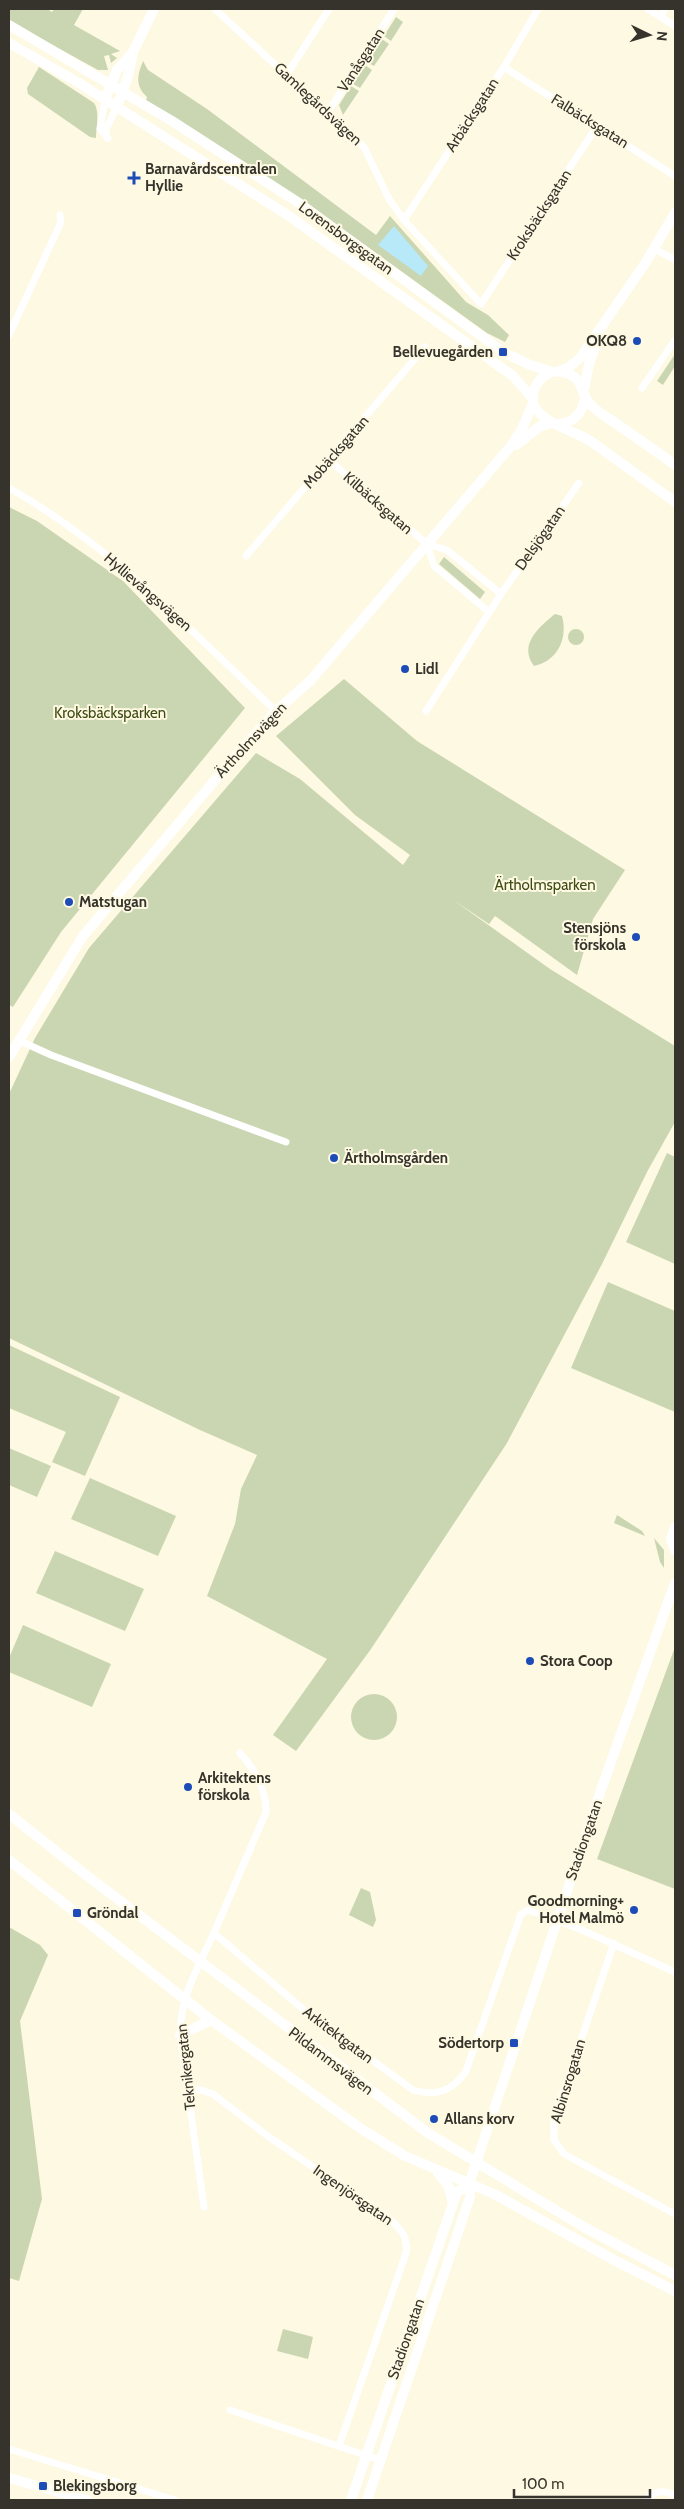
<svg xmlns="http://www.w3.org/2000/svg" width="684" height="2509" viewBox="0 0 684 2509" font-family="Cabin,sans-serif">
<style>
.green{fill:#cad6b1}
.water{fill:#b7e9f9}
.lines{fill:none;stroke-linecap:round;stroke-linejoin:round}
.street{stroke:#fff;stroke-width:7}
.secondary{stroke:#fff;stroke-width:10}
.poi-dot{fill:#1d4bb8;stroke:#fef9e2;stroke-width:2}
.labels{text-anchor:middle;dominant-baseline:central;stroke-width:4;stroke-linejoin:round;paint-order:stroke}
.street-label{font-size:15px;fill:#35332b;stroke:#fef9e2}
.poi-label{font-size:15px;font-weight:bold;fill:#35332b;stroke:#fef9e2;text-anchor:start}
.park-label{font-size:15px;fill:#3d4b13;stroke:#fef9e2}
</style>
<rect width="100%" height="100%" fill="#fef9e2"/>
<path class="green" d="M 9,9 L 47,9 L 52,12 L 54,9 L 83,9 L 74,25 L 120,51 L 111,54 L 117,58 L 111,63 L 109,55 L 104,56 L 108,70 L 98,70 L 9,21 Z
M 396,17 L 403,22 L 391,41 L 384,36 Z
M 382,39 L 389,44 L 374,66 L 367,62 Z
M 143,61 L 148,70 L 207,109 L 376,235 L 390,216 L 466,302 L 488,315 L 509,335 L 505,342 L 487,333 L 348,233 L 146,101 L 147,97 C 135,86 137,76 143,61 Z
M 365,65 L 372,70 L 360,88 L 353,84 Z
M 39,67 L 94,103 C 100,111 96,129 96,138 L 90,137 L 28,94 L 27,88 Z
M 351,86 L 359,91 L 343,115 L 339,105 Z
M 675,354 L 675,366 L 663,385 L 657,381 Z
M 9,507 L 37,521 L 123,581 L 245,708 L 61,932 L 13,1007 L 9,1005 Z
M 444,557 L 485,592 L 480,599 L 439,564 Z
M 555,614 L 562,616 C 568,638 558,661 534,666 C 518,645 539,627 555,614 Z
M568 637a8 8 0 1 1 16 0a8 8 0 1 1-16 0Z
M 344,679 L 417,741 L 625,870 L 593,919 L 577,975 L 495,916 L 489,924 L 452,899 L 550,969 L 675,1046 L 675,1122 L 647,1172 L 602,1264 L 507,1443 L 371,1649 L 296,1751 L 273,1735 L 327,1659 L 207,1596 L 235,1524 L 241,1489 L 257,1455 L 200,1430 L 9,1338 L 9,1094 L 35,1038 L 89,948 L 256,753 L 300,779 L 403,865 L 410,855 L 355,815 L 276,736 Z
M 667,1153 L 675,1157 L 675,1264 L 626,1242 Z
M 608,1282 L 675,1311 L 675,1412 L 571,1368 Z
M 9,1345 L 120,1397 L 85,1476 L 52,1462 L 66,1432 L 9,1408 Z
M 9,1448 L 51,1466 L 37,1497 L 9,1485 Z
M 90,1478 L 176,1516 L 158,1556 L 71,1519 Z
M 617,1515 L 642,1531 L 645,1536 L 614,1523 Z
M 654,1538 L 664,1550 L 664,1568 L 660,1562 Z
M 55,1551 L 144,1589 L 125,1631 L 36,1593 Z
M 23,1625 L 111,1664 L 92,1707 L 9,1672 L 9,1658 Z
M 675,1647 L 675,1889 L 597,1859 Z
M351 1717a23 23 0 1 1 46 0a23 23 0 1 1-46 0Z
M 361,1888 L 370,1892 L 376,1920 L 373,1927 L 349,1915 Z
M 9,1927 L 40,1945 L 48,1955 L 20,2021 L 42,2199 L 19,2281 L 9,2278 Z
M 283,2329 L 313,2337 L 308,2359 L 277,2351 Z"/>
<path class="water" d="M 394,226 L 428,266 L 421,276 L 378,245 Z"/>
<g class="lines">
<path class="street" d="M 215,9 L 364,147 L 389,199 L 404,220 L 481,304 L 597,126
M 648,9 L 675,26
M 661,16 L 665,9
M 504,67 L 675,176
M 287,74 L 329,9
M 105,99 L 100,129 L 108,138
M 328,112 L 394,9
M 107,138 L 106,129 L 117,107
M 404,220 L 504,67 L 538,9
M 653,248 L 675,260
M 9,335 L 61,222 L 60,215
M 642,388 L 675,340
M 330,461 L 427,544 L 447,550 L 501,594
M 9,488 C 112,546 191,631 276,711
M 427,544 L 434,566 L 489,612
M 246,556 L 425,347
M 426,711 L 501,594 L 579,483
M 18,1040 L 51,1055 L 286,1142
M 240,1753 C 254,1768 267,1791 266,1812 L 214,1933 L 304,2010 L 413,2090 C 436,2097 453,2091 466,2071 L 521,1914 L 528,1910 L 582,1930 L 675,1972
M 614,1943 L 554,2119 L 554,2140 L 564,2154 L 675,2214
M 188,2090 L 201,2090 L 213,2094 L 269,2137 L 391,2220 C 402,2231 408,2237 406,2253 L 339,2446
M 204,2207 L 180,2035 C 180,1997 198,1967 214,1933
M 230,2410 L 380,2460
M 9,2449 L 175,2500
M 646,2500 C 654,2490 664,2490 675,2495"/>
<path class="secondary" d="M 9,25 L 172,121 L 299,203 L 503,352 L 530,365 L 553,372
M 9,43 L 79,83 L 289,216 L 513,376 L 532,398
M 105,99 L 117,70 L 133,52
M 117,107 L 128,76 L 133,52 L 154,9
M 560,371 L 568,368 L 580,358 L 646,262 L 675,213
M 584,389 L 589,364 L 600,335
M 556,424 C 574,424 584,412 585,395
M 516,445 L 539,427 L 550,423
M 675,465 C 656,451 637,438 618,425 C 609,418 598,413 590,404 C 581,395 584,380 569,374 C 548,365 531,383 533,403 C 541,424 572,429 592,442 L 675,502
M 9,1057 L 83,936 L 233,759 L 276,711 L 310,681 L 511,446 L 522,429 L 533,403
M 675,1527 L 671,1539 L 675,1550
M 9,1814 L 86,1875 L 428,2133 L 582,2226 L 675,2275
M 9,1860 L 211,2020 L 360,2128 L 405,2156 L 494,2194 L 614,2260 L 675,2291
M 180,2035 L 211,2020
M 438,2173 L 449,2187 L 453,2204
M 9,2478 L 87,2500
M 351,2500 L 457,2192 L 469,2184
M 367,2500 L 470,2197 L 469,2184 L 602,1787 L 675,1583"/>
</g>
<g class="poi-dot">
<path d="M131.5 170.5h5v5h5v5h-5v5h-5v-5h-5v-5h5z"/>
<circle cx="637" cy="341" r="5"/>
<rect x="498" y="347" width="10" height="10" rx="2.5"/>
<circle cx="405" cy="669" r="5"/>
<circle cx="69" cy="902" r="5"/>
<circle cx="636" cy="937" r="5"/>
<circle cx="334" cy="1158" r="5"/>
<circle cx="530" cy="1661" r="5"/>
<circle cx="188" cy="1787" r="5"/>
<circle cx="634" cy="1910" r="5"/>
<rect x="72" y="1908" width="10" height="10" rx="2.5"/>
<rect x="509" y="2038" width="10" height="10" rx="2.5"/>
<circle cx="434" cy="2119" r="5"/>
<rect x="38" y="2481" width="10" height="10" rx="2.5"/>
</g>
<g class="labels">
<g class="street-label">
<text transform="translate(361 60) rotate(-57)">Vanåsgatan</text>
<text transform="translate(318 104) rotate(43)">Gamlegårdsvägen</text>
<text transform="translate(472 115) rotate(-57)">Arbäcksgatan</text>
<text transform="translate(590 121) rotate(32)">Falbäcksgatan</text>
<text transform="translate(539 215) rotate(-57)">Kroksbäcksgatan</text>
<text transform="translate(346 238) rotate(36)">Lorensborgsgatan</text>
<text transform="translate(336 452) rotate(-49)">Mobäcksgatan</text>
<text transform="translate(378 503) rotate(41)">Kilbäcksgatan</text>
<text transform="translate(540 538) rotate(-55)">Delsjögatan</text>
<text transform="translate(148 592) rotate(41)">Hyllievångsvägen</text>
<text transform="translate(251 740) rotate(-47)">Ärtholmsvägen</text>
<text transform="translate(584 1840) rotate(-71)">Stadiongatan</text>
<text transform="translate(338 2035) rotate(37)">Arkitektgatan</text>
<text transform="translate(331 2061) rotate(37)">Pildammsvägen</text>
<text transform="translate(186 2067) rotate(-96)">Teknikergatan</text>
<text transform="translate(568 2081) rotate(-73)">Albinsrogatan</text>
<text transform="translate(353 2195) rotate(35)">Ingenjörsgatan</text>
<text transform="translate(406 2339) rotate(-71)">Stadiongatan</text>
</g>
<g class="poi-label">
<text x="145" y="169">Barnavårdscentralen<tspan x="145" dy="17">Hyllie</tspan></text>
<text x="627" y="341" text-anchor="end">OKQ8</text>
<text x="493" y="352" text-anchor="end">Bellevuegården</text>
<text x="415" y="669">Lidl</text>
<text x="79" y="902">Matstugan</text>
<text x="626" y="928" text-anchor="end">Stensjöns<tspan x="626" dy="17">förskola</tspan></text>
<text x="344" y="1158">Ärtholmsgården</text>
<text x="540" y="1661">Stora Coop</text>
<text x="198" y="1778">Arkitektens<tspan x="198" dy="17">förskola</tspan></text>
<text x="624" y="1901" text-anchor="end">Goodmorning+<tspan x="624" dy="17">Hotel Malmö</tspan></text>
<text x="87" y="1913">Gröndal</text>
<text x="504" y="2043" text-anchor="end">Södertorp</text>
<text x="444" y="2119">Allans korv</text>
<text x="53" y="2486">Blekingsborg</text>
</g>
<g class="park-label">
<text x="110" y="713">Kroksbäcksparken</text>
<text x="545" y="885">Ärtholmsparken</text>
</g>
</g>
<rect width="684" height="2509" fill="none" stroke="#35332b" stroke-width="20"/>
<g transform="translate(649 35) rotate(95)" stroke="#fef9e2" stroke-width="4" paint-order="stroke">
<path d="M0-4L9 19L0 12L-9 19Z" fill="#35332b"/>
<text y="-8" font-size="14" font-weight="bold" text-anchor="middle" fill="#35332b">N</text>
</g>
<path d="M514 2489v8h136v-8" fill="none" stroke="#35332b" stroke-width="2.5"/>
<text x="522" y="2489" font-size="15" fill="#35332b" stroke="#fef9e2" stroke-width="4" paint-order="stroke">100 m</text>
</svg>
